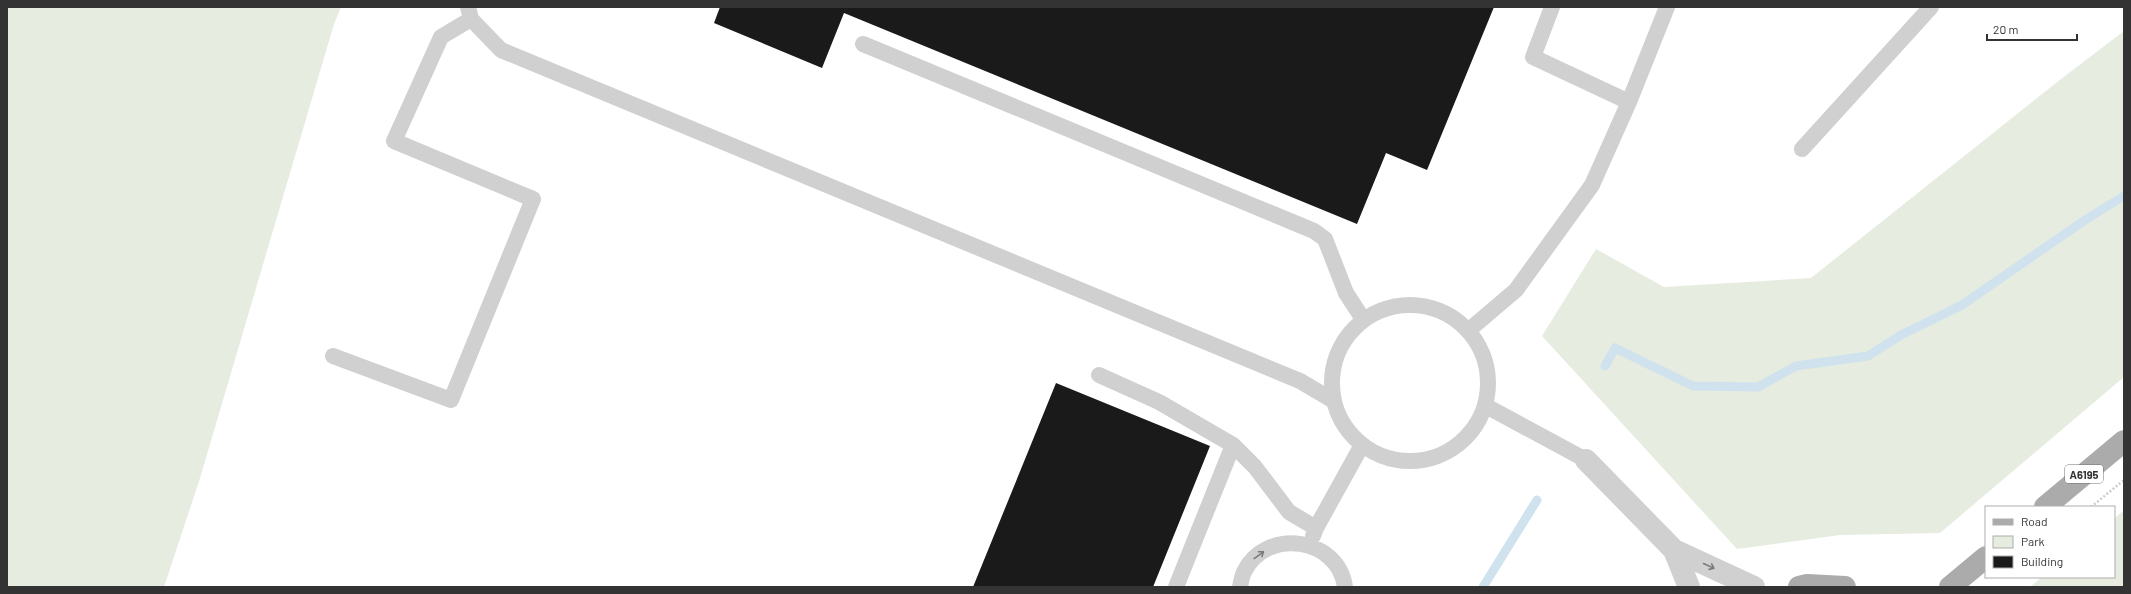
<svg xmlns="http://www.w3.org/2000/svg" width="2131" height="594" viewBox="0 0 2131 594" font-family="Barlow,sans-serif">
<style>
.green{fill:#e6ecdf}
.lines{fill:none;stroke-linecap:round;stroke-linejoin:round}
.stream{stroke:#cfe2ee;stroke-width:9}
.building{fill:#1a1a1a}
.path{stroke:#cdcdcd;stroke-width:2.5;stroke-dasharray:2 2;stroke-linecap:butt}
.lane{stroke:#d0d0d0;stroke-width:16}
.street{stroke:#d0d0d0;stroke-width:22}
.primary{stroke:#ababab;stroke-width:22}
.oneway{stroke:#7a7a7a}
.labels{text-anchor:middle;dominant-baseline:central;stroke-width:4;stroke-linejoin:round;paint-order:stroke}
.shield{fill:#fff;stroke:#707070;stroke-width:1}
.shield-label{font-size:11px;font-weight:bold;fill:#333}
</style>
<rect width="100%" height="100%" fill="#fff"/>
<path class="green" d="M 7,7 L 341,7 L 334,24 L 200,478 L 164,587 L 7,587 Z
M 2124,31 L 2124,377 L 1940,533 L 1840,535 L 1737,549 L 1542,336 L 1596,249 L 1664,287 L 1811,278 L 2061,79 Z
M 2124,510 L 2124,587 L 2030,587 L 2042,577 L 2114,577 L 2114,519 Z"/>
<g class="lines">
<path class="stream" d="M 1605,366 L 1615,348 L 1693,386 L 1758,387 L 1796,366 L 1868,356 L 1901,335 L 1962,305 L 2085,220 L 2124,196
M 1483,587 L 1537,500"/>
</g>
<path class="building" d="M 720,7 L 1494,7 L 1427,170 L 1386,153 L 1357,224 L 844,13 L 822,68 L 714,23 Z
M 1056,383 L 1210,446 L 1153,587 L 973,587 Z"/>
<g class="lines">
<path class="path" d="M 2091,507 L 2124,480"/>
<path class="lane" d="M 468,7 L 471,19 L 501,50 L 1300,381 L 1334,401
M 1552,7 L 1533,57 L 1629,102
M 863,44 L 1314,231 L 1325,239 L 1346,293 L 1363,319
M 1802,149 L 1931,7
M1332 383a78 78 0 1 1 156 0a78 78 0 1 1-156 0Z
M 1469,330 L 1516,290 L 1592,185 L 1629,102 L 1667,7
M 333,356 L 451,400 L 533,199 L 394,141 L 441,37 L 471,19
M 1099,375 L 1159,402 L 1233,445 L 1255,467 L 1289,512 L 1316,528
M 1486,406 L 1586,460
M 1313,536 L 1316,528 L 1362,445
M 1176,587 L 1233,445
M 1240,587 C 1241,582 1242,576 1244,572 C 1266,527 1338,537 1345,587"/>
<path class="street" d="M 1586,460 L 1674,550 L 1754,587
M 1674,550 L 1689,587"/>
<path class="primary" d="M 2045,507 L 2124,441
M 1799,587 L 1807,585 L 1845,587
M 1950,587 L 1986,557"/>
</g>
<defs><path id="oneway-shaft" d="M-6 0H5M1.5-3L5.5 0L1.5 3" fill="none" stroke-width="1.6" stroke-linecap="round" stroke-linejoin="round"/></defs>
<g class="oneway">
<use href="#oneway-shaft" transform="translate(1259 555) rotate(-36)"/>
<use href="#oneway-shaft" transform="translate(1709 566) rotate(25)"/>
</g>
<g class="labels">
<rect class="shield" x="2065" y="465" width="38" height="18" rx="3"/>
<g class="shield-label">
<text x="2084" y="474">A6195</text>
</g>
</g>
<rect width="2131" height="594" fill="none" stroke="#333333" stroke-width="16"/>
<rect x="1985" y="506" width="130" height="72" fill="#ffffff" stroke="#adadad"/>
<rect x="1993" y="519" width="20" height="6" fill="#ababab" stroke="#adadad"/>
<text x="2021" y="526" font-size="12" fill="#333333">Road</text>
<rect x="1993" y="536" width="20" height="12" fill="#e6ecdf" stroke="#adadad"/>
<text x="2021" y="546" font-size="12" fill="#333333">Park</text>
<rect x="1993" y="556" width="20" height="12" fill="#1a1a1a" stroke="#adadad"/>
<text x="2021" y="566" font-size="12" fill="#333333">Building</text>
<path d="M1987 34v6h90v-6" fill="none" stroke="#333333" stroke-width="2"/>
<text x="1993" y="34" font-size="12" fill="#333333" stroke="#ffffff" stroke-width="3" paint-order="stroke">20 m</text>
</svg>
